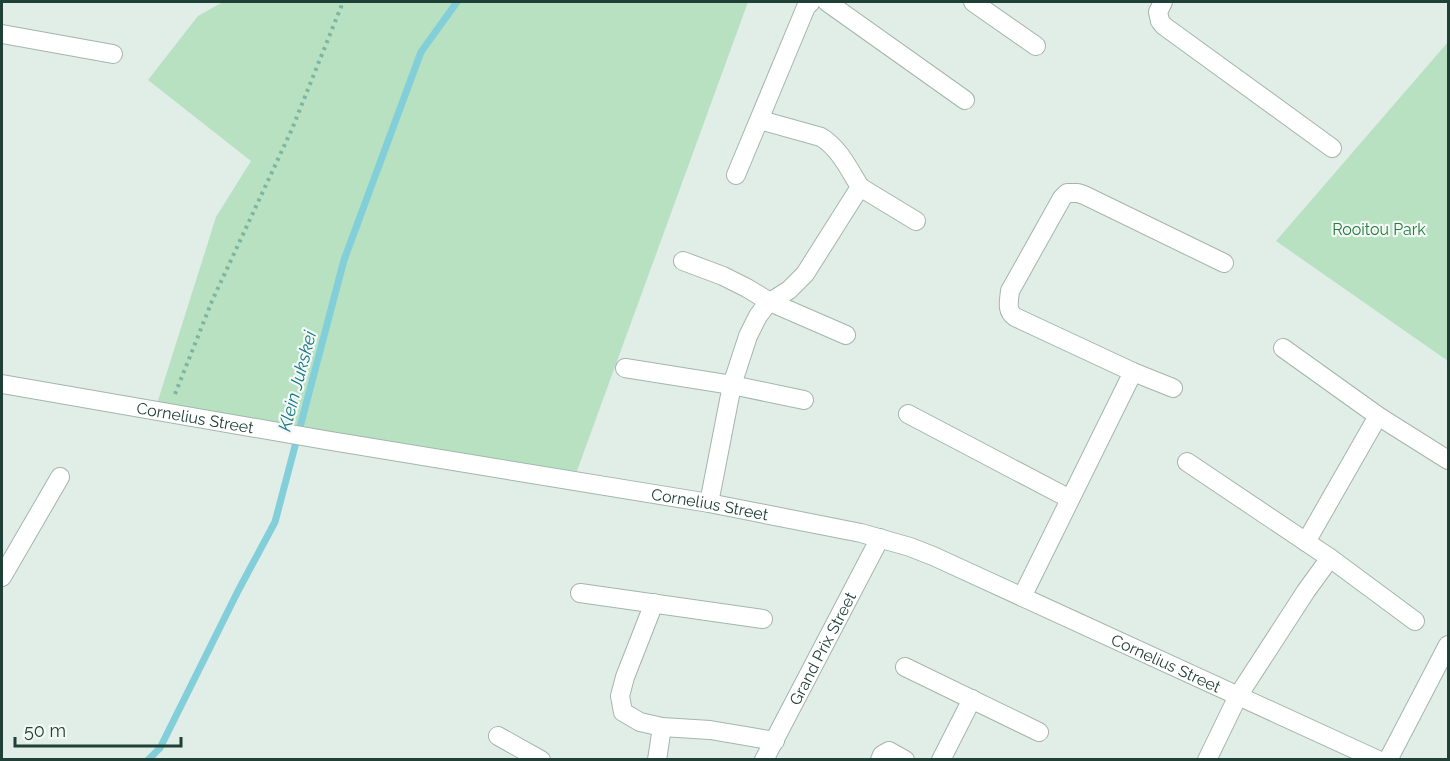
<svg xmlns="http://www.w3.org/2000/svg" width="1450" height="761" viewBox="0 0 1450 761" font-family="Raleway,sans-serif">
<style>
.green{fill:#b7e1c1}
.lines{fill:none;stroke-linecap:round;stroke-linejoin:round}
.stream{stroke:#83cfd9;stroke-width:7}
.street-casing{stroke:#a3b6ae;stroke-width:20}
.path{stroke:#7eb5a1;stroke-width:4;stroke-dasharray:3 4.5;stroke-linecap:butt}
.street{stroke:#fff;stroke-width:18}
.labels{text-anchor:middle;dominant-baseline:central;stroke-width:4.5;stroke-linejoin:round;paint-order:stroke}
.park-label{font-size:16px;fill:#257c42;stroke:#f2f9f5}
.street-label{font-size:16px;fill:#1f4036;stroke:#f2f9f5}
.water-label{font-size:18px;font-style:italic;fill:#127583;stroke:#f2f9f5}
</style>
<rect width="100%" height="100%" fill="#e1ede7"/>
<path class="green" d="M 223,2 L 748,2 L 574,479 L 155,410 L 216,217 L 251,161 L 148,80 L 198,16 Z
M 1448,42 L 1448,361 L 1276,241 Z"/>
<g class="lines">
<path class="stream" d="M 148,760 L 160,748 L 238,591 L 275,522 L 344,260 L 421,52 L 457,2"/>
<defs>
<g id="street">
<path d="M 827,2 L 965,100"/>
<path d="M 973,2 L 1036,46"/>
<path d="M 1163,2 L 1158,12 L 1160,21 L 1164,26 L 1332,148"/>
<path d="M 2,34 L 113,54"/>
<path d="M 736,175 L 806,7 L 811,2"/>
<path d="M 860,187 L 916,221"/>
<path d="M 683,261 L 723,276 L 747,288 L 770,302 L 846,335"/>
<path d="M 1283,348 L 1378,416 L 1448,460"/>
<path d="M 625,368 L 732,385 L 804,400"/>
<path id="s1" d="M 2,384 L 325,440 L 709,503 L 861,533 L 910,547 L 933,556 L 1378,760"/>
<path d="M 1173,388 L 1133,372 L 1015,317 C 1006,311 1009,301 1010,291 L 1062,198 L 1067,193 L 1078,193 L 1084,195 L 1224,263"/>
<path d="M 908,414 L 1070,499"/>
<path d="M 1187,462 L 1330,558 L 1415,621"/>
<path d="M 709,503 L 732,385 L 748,336 L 758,316 L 764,308 L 770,302 L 789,290 L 805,274 L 860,187 C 849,169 839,148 821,137 L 760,120"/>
<path d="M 1306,542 L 1378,416"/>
<path d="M 2,577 L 60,477"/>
<path d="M 580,593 L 763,619"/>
<path d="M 1022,597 L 1133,372"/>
<path d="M 654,603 L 625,677 L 620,696 L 623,712 L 640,722 L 662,727 L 710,730 L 775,741"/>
<path d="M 905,667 L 1039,732"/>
<path d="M 498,736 L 541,760"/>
<path d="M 657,760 L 662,727"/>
<path id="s2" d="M 764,760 L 880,538"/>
<path d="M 880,760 L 882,755 L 889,751 L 905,760"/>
<path d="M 941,760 L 972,699"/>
<path d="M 1207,760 L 1238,696 L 1306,591 L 1330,558"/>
<path d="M 1388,760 L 1448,645"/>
</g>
</defs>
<use href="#street" class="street-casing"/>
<path class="path" d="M 175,394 L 212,301 L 292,129 L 343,2"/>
<use href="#street" class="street"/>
</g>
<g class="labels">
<g class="park-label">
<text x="1379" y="229">Rooitou Park</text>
</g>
<g class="street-label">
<text stroke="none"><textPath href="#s1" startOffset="196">Cornelius Street</textPath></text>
<text stroke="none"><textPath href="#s1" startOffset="718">Cornelius Street</textPath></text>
<text stroke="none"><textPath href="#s2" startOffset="126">Grand Prix Street</textPath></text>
<text stroke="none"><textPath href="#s1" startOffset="1204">Cornelius Street</textPath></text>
</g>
<g class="water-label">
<text transform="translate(297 381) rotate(-75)">Klein Jukskei</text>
</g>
</g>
<rect width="1450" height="761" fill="none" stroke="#1f4036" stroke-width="6"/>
<path d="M15 737v9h166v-9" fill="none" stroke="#1f4036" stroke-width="3"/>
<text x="24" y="737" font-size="18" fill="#1f4036" stroke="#f2f9f5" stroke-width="4.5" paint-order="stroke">50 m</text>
</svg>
